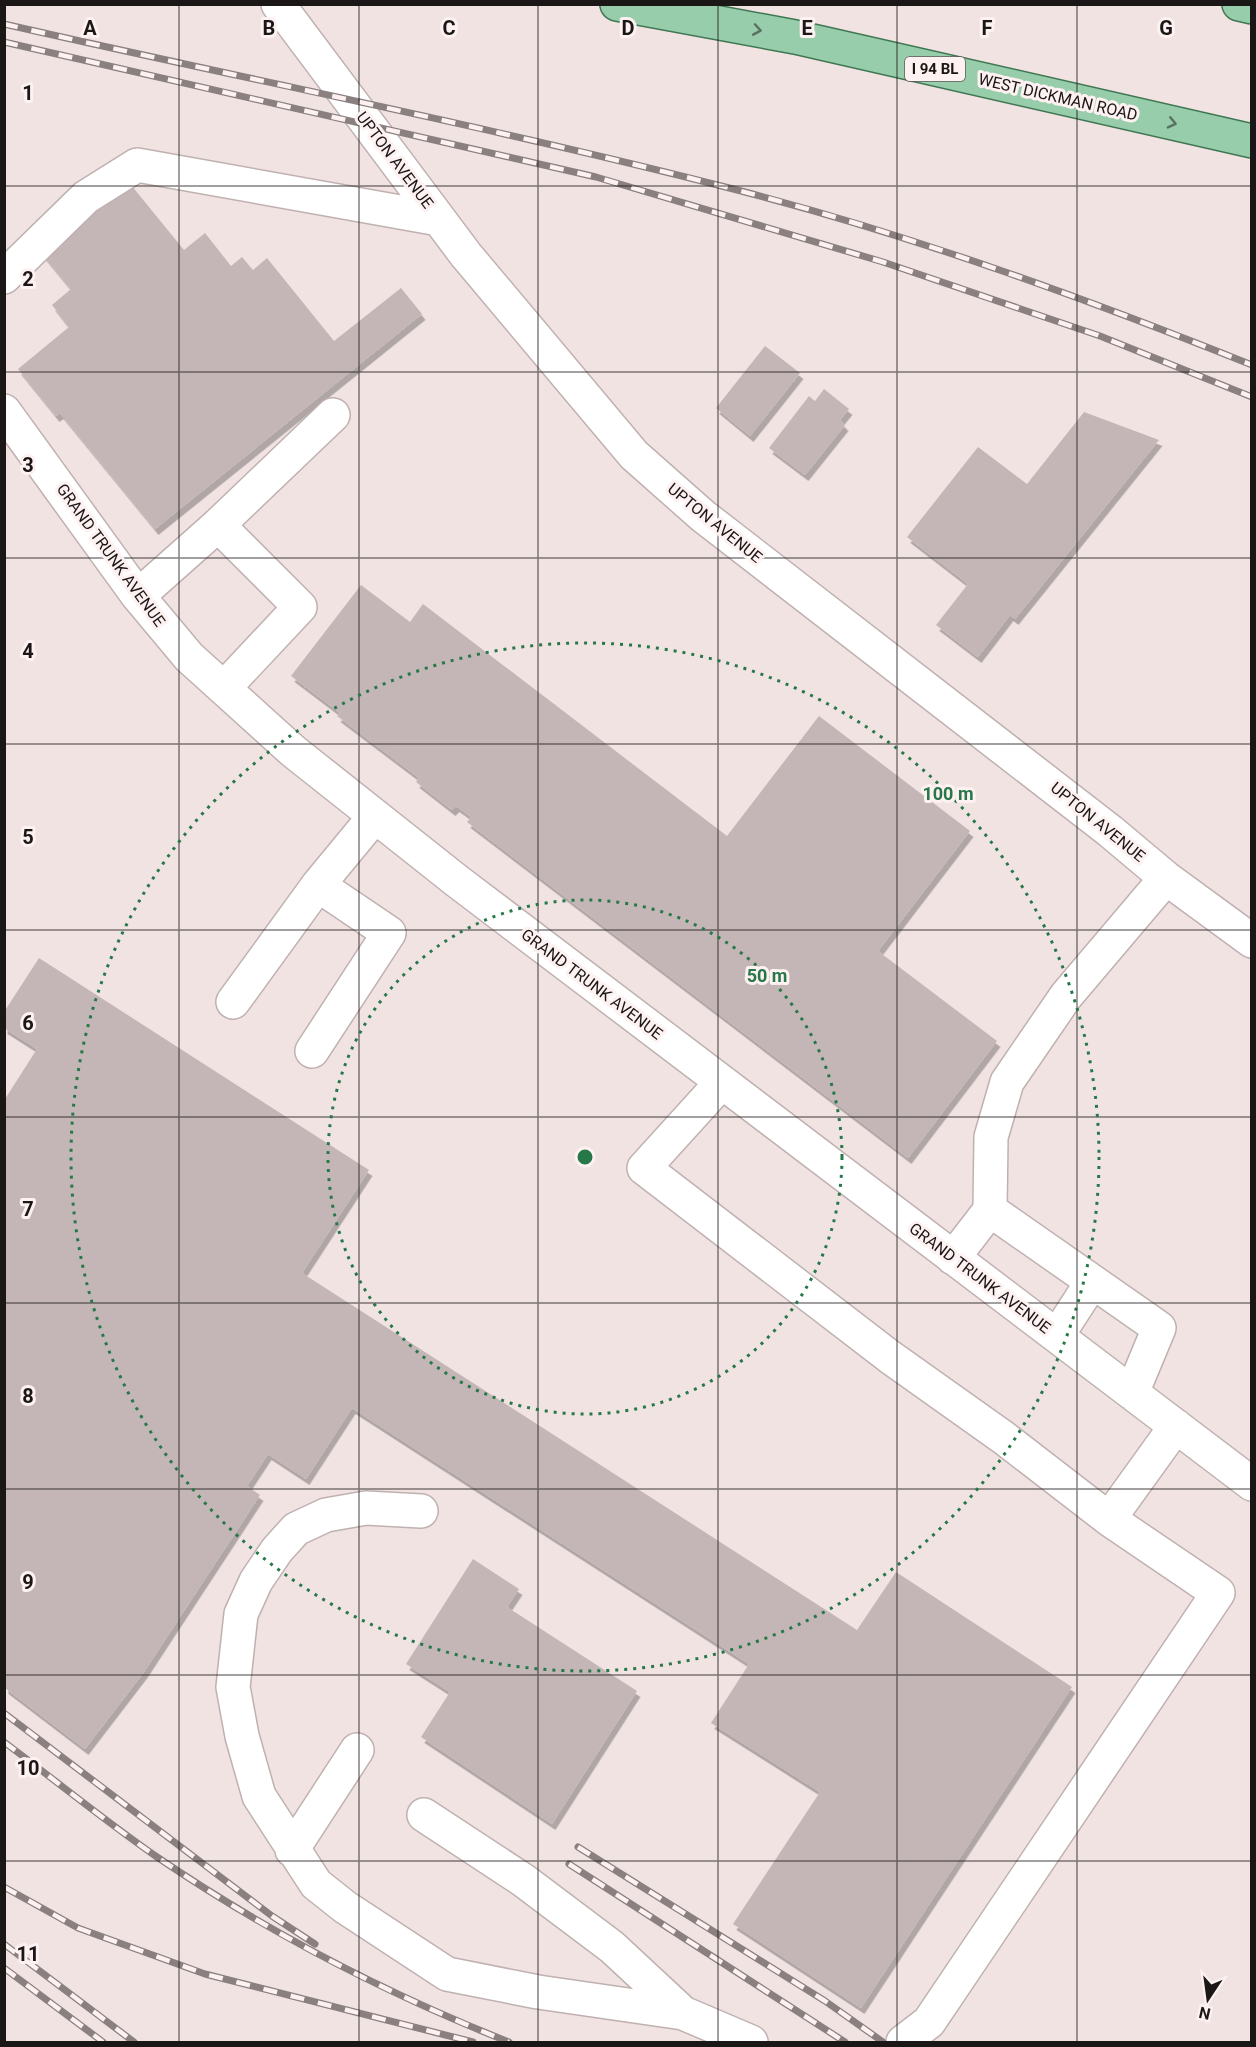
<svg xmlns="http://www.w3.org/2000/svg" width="1256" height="2047" viewBox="0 0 1256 2047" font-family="Roboto,sans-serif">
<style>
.building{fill:#c4b6b6;filter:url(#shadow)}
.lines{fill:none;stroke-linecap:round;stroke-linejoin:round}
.minor-casing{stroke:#c0b1b1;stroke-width:36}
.major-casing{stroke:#407753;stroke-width:36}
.minor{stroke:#fff;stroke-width:33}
.major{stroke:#98cdac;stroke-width:33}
.rail-casing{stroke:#8a8080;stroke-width:7}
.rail{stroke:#fef1f1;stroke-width:4.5;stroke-dasharray:14;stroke-linecap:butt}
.oneway{stroke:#5a7262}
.grid{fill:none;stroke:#1c1717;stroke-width:1.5;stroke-opacity:0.55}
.ring{fill:none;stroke:#277849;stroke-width:3;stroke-dasharray:3 6}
.labels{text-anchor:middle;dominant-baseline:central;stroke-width:6;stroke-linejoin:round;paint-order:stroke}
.shield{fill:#fef1f1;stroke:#605858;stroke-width:1.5}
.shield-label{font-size:15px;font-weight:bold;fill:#1c1717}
.street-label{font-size:16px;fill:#1c1717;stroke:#fef1f1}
.grid-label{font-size:20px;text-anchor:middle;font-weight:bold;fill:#1c1717;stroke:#fef1f1;stroke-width:6;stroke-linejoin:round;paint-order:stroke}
.centre{fill:#277849;stroke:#fef1f1;stroke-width:3}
.ring-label{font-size:18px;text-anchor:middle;font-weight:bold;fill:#277849;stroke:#fef1f1;stroke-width:6;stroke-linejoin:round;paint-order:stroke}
</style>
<defs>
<filter id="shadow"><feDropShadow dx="3.5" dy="6" stdDeviation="0" flood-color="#0004"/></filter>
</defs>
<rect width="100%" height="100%" fill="#f2e3e3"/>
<path class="building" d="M 127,180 L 184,250 L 205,233 L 231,266 L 242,257 L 253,270 L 267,258 L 334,341 L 401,288 L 422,314 L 155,529 L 60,413 L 56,416 L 18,369 L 69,327 L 52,305 L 71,289 L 39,250 Z
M 765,346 L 800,373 L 750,436 L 716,408 Z
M 824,389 L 849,409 L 840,420 L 845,425 L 805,475 L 769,448 L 809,396 L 815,401 Z
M 1084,412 L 1159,440 L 1015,619 L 1010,615 L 978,657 L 936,625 L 968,584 L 907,537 L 978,447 L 1027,484 Z
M 361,585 L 410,622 L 423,604 L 727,836 L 819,716 L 970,831 L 878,951 L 997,1041 L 908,1158 L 467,822 L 471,817 L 456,806 L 452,810 L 416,782 L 419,778 L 337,716 L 340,713 L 291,676 Z
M 39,958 L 369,1170 L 302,1273 L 857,1630 L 896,1572 L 1072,1687 L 861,2008 L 733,1924 L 820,1792 L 711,1723 L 749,1664 L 352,1408 L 306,1479 L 268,1454 L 247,1486 L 260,1495 L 144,1672 L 85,1749 L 5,1688 L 5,1099 L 37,1049 L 4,1028 L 4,1012 Z
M 473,1559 L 519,1589 L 507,1607 L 637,1691 L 552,1824 L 421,1737 L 450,1692 L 406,1664 Z"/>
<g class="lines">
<defs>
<path id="minor" d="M 278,4 L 466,255 L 634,455 L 703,516 L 1110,831 L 1166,878 L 1252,941
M 4,277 L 86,197 L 137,165 L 439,219
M 4,411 L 138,596 L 189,657 L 293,751 L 457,881 L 1252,1484
M 218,525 L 300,607 L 224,688
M 138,596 L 218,525 L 333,415
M 233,1002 L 318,885 L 375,816
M 312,1051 L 389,933 L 318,885
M 722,1082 L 644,1168 L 890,1357 L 1004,1438 L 1109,1519
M 990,1210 L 1159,1328 L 1132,1393
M 953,1258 L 990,1210 L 991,1137 L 1007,1082 L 1066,996 L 1166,878
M 1057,1336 L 1092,1282
M 421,1511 L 366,1508 L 326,1515 L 296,1529 L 277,1550 L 256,1581 L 241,1614 L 233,1687 L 242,1736 L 259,1796 L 316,1884 L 345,1907 L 447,1974 L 538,1992 L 683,2013 L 751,2042
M 424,1815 L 523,1880 L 612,1947 L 683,2013
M 292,1850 L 357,1750
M 903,2042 L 929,2022 L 1218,1593 L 1109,1519 L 1176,1426"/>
<path id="major" d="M 617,4 L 795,37 L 1252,141
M 1239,4 L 1252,7"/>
</defs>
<use href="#minor" class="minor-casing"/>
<use href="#major" class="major-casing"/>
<use href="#minor" class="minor"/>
<use href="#major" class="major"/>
<defs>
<path id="rail" d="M 4,24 C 250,80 497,128 741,191 C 915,236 1084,298 1252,365
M 4,42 L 596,177 L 883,262 L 1100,336 L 1252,397
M 4,1713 L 272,1916 L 315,1944
M 4,1742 C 55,1780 105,1821 157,1857 C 269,1933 383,1992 509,2042
M 578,1847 L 825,2001 L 883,2042
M 569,1864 L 845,2042
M 4,1887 L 78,1928 L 205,1974 L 473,2042
M 4,1944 L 134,2042
M 4,1968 L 103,2042"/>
</defs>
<use href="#rail" class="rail-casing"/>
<use href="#rail" class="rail"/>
</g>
<defs><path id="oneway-chevron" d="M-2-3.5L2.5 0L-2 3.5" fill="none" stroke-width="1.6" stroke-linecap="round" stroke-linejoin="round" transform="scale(1.5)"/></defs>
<g class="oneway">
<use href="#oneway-chevron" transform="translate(757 30) rotate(10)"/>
<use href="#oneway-chevron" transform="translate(1172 123) rotate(13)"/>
</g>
<path class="grid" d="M 179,4 L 179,2042M 359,4 L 359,2042M 538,4 L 538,2042M 718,4 L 718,2042M 897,4 L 897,2042M 1077,4 L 1077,2042M 4,186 L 1252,186M 4,372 L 1252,372M 4,558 L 1252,558M 4,744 L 1252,744M 4,930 L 1252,930M 4,1117 L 1252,1117M 4,1303 L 1252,1303M 4,1489 L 1252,1489M 4,1675 L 1252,1675M 4,1861 L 1252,1861"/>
<g class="ring">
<circle cx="585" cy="1157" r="257"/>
<circle cx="585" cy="1157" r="514"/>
</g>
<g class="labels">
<rect class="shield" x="905" y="57" width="60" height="24" rx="4.5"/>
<g class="shield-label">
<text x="935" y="69">I 94 BL</text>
</g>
<g class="street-label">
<text transform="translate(1058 97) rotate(13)">WEST DICKMAN ROAD</text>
<text transform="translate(395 160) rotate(53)">UPTON AVENUE</text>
<text transform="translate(715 523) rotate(39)">UPTON AVENUE</text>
<text transform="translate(111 555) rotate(54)">GRAND TRUNK AVENUE</text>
<text transform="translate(1098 822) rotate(39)">UPTON AVENUE</text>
<text transform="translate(592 984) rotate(37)">GRAND TRUNK AVENUE</text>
<text transform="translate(980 1278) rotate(37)">GRAND TRUNK AVENUE</text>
</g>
</g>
<g class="grid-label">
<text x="90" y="35">A</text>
<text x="269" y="35">B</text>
<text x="449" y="35">C</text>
<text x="628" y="35">D</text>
<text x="807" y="35">E</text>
<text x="987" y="35">F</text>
<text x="1166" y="35">G</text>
<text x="28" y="100">1</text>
<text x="28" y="286">2</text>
<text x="28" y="472">3</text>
<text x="28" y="658">4</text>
<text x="28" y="844">5</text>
<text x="28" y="1030">6</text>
<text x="28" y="1216">7</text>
<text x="28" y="1403">8</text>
<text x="28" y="1589">9</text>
<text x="28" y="1775">10</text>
<text x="28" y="1961">11</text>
</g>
<circle cx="585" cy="1157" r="9" class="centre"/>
<g class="ring-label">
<text x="948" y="800">100 m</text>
<text x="767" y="982">50 m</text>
</g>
<rect width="1256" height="2047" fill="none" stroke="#1c1717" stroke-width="12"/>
<g transform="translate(1208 1999) rotate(193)" stroke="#fef1f1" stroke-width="4.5" paint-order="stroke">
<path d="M0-4.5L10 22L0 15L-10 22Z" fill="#1c1717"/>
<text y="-9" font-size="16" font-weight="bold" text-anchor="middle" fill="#1c1717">N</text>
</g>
</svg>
